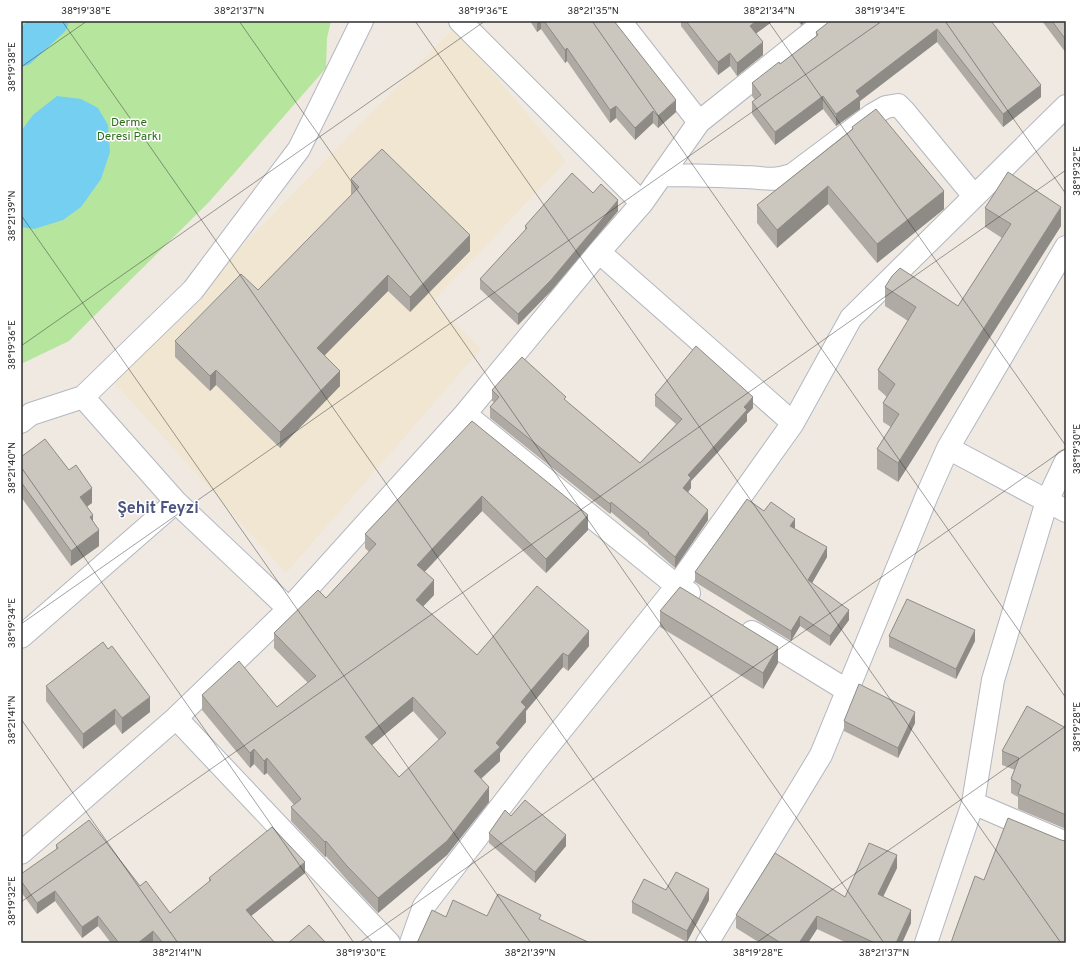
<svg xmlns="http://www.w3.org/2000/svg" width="1087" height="964" viewBox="0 0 1087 964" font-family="Overpass,sans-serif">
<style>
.education{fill:#f0e6d1}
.green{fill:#b6e59e}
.water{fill:#75cff0}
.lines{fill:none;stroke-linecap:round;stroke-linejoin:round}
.canal{stroke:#75cff0;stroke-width:33}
.minor-casing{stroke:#b4b7c1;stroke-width:24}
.minor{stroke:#fff;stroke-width:22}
.wall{fill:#afaba4;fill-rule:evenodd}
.shaded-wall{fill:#8e8b86}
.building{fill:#cbc7bf;stroke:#8e8b86;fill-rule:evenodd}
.ticks{fill:none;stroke:#2e2e2e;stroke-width:1;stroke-opacity:0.45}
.labels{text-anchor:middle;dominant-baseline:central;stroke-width:3;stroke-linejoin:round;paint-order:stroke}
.park-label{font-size:12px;fill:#2c6e1b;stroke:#fff}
.district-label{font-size:16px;font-weight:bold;fill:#4d5680;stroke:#fff}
.neatline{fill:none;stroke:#2e2e2e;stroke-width:1.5}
.ticks-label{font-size:10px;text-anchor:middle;fill:#2e2e2e}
</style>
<rect width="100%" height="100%" fill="#efe9e1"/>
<path class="education" d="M 455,27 L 566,161 L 433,301 L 481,349 L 286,573 L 112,380 Z"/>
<path class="green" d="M 21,21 L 331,21 L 327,38 L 326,68 L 209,202 L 69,341 L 21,364 Z"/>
<path class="water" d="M 57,96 L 81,99 L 98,108 L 108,125 L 110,152 L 101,179 L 81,207 L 63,220 L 34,229 L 21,227 L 21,131 L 33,115 Z"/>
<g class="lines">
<path class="canal" d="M 21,50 L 52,21"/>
<defs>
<path id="minor" d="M 460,21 L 642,203
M 620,21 L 699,122
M 662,175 C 689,175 716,176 743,177 C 763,177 771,182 792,175 L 872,115 L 886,107 L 898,105 L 904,111 L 974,196
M 599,252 L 793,423
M 465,414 L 677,586 L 689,593
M 21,422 L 31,414 L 83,397 L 193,290 L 299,149 L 362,21
M 948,448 L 1066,511
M 176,502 L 289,609 L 465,414 L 599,252 L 642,203 L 699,122 L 826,21
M 752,632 L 848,691
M 21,637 L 176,502 L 83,397
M 176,718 L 389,943
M 973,803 L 1066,843
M 21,853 L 176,718 L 289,609
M 411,943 L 424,906 L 536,761 L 677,586 L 793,423 L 851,318 L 1066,106
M 707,943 L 821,755 L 928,493 L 948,448 L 1066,247
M 926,943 L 973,803 L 993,680 L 1047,501 L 1066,461"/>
</defs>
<use href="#minor" class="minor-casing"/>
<use href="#minor" class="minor"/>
</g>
<path class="wall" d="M 530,21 L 614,21 L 676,112 L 658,128 L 653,123 L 635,140 L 616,118 L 610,123 L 567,61 L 565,63 L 541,29 L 537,32 Z
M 681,21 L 773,21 L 756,33 L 763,55 L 737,76 L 730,66 L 718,75 L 681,26 Z
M 798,21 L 806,21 L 801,25 Z
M 991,21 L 1041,97 L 1003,127 L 937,42 L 860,101 L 860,109 L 836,126 L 823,109 L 775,145 L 752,114 L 752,102 L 755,100 L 752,96 L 752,83 L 780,64 L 816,36 L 816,32 Z
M 1042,21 L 1066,21 L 1066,53 Z
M 852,127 L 944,209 L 877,263 L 828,204 L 777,248 L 757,223 L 757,205 L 852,129 Z
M 351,179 L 470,251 L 410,312 L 388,291 L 325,355 L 340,386 L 280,448 L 216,385 L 210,391 L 175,357 L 175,341 L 258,290 L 352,195 L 351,194 Z
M 593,193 L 618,211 L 551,291 L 518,325 L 480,289 L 480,279 L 525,231 L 525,226 Z
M 985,208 L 1061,226 L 898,482 L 877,469 L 877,449 L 891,427 L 883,422 L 883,403 L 887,397 L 878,389 L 878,370 L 908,321 L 885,306 L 885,287 L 958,306 L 1002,238 L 985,227 Z
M 492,390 L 566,401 L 640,463 L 676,424 L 655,406 L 655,395 L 753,408 L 747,414 L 747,421 L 691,481 L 691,488 L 688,492 L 708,520 L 675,568 L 648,544 L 648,543 L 611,512 L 610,514 L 490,418 L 490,407 L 494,402 L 492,401 Z
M 472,421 L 588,530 L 546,573 L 482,511 L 424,572 L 434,595 L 423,606 L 477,655 L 589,646 L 568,671 L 563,667 L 526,711 L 526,722 L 500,753 L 500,761 L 481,779 L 489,802 L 447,855 L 378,913 L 347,880 L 326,856 L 325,857 L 291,821 L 291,807 L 294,805 L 267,773 L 264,775 L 254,764 L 250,768 L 202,710 L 202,695 L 277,707 L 308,683 L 274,648 L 274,633 L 326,598 L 369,552 L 365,548 L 365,534 ZM 413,711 L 439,740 L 399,777 L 372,745 Z
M 21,457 L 92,503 L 87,506 L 93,522 L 99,546 L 71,566 L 21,497 Z
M 764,511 L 795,529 L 827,557 L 812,583 L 849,620 L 830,646 L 800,626 L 791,641 L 695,582 L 695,572 Z
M 660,611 L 778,663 L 763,689 L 660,627 Z
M 889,636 L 975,641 L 956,679 L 889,647 Z
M 46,686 L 150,712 L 122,734 L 115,724 L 83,749 L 46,701 Z
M 844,721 L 915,723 L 898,758 L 844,731 Z
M 1066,724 L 1066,829 L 1018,809 L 1018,797 L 1011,793 L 1011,779 L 1015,770 L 1002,765 L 1002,751 L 1064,727 Z
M 511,816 L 566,846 L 535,883 L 489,843 L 489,833 Z
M 56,845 L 140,886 L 170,913 L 209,882 L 209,878 L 305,873 L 251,916 L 275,943 L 154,943 L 153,942 L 152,943 L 111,943 L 98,926 L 82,938 L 55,901 L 37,914 L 21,892 L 21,874 L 56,850 Z
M 897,868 L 883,897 L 911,923 L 902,943 L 847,943 L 817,929 L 808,943 L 760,943 L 736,928 L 736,915 L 845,897 Z
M 666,890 L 709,900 L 687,942 L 632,913 L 632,902 Z"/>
<path class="shaded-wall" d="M 537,21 L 541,21 L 541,29 L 537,32 Z
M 756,21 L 773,21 L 750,38 L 750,26 Z
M 801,21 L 806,21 L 801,25 Z
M 937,29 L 937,42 L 860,101 L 860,109 L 836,126 L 836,114 L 856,91 Z
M 763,42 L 763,55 L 737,76 L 737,63 Z
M 567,48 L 567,61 L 565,63 L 565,50 Z
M 730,53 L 730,66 L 718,75 L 718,62 Z
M 1041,85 L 1041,97 L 1003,127 L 1003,114 Z
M 823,96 L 823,109 L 775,145 L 775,132 Z
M 676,100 L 676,112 L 658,128 L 658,116 Z
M 616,106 L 616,118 L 610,123 L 610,110 Z
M 653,111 L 653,123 L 635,140 L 635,128 Z
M 828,186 L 828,204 L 777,248 L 777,230 Z
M 944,191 L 944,209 L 877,263 L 877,244 Z
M 618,200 L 618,211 L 551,291 L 518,325 L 518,314 Z
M 1061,207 L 1061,226 L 898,482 L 898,463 Z
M 470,235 L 470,251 L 410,312 L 410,297 Z
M 388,275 L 388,291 L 317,363 L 317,348 Z
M 216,370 L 216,385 L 210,391 L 210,376 Z
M 340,371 L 340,386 L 280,448 L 280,432 Z
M 753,397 L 753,408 L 747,414 L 747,421 L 691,481 L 691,488 L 683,499 L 683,488 L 688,475 L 744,407 Z
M 92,488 L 92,503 L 80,512 L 80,497 Z
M 482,496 L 482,511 L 417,580 L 417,565 Z
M 611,502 L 611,512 L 610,514 L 610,504 Z
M 708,510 L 708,520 L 675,568 L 675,557 Z
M 93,515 L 93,530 L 90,517 Z
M 588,515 L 588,530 L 546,573 L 546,559 Z
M 795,519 L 795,529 L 790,526 Z
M 99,530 L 99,546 L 71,566 L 71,551 Z
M 827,547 L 827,557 L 808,590 L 808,580 Z
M 434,580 L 434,595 L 416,614 L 416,600 Z
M 849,610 L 849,620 L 830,646 L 830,636 Z
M 800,616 L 800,626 L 791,641 L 791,631 Z
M 975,630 L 975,641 L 956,679 L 956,669 Z
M 589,631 L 589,646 L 568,671 L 568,656 Z
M 778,647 L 778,663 L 763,689 L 763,673 Z
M 563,653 L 563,667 L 526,711 L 526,722 L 500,753 L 500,761 L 474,785 L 474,771 L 521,702 Z
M 150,697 L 150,712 L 122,734 L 122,718 Z
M 413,697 L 413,711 L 365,751 L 365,737 Z
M 115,709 L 115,724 L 83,749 L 83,734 Z
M 915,712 L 915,723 L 898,758 L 898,748 Z
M 254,749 L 254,764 L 250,768 L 250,753 Z
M 267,758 L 267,773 L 264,775 L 264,761 Z
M 489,787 L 489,802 L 447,855 L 378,913 L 378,898 Z
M 566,835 L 566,846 L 535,883 L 535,872 Z
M 326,841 L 326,856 L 325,857 L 325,842 Z
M 897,855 L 897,868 L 878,907 L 878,894 Z
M 305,862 L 305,873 L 246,920 L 246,910 Z
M 709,889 L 709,900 L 687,942 L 687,931 Z
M 55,891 L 55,901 L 37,914 L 37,903 Z
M 911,910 L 911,923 L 902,943 L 896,943 Z
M 98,916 L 98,926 L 82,938 L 82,927 Z
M 817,916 L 817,929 L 808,943 L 799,943 Z
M 153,931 L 153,942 L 152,943 L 138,943 Z"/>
<path class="building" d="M 544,21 L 614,21 L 676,100 L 658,116 L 653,111 L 635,128 L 616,106 L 610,110 L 567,48 L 565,50 Z
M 686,21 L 756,21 L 750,26 L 763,42 L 737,63 L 730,53 L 718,62 Z
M 830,21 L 991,21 L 1041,85 L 1003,114 L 937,29 L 856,91 L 860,96 L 836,114 L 823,96 L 775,132 L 752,102 L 761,95 L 752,83 L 779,62 L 780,64 L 818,35 L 816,32 Z
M 1052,21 L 1066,21 L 1066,40 Z
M 876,109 L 944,191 L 877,244 L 828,186 L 777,230 L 757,205 L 853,129 L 852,127 Z
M 382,149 L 470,235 L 410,297 L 388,275 L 317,348 L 340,371 L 280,432 L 216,370 L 210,376 L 175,341 L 241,274 L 258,290 L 359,187 L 351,179 Z
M 1008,172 L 1061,207 L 898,463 L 877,449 L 899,414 L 883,403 L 895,384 L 878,370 L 916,307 L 885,287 L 892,276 L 900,268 L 958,306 L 1011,224 L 985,208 Z
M 572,173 L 593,193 L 601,184 L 618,200 L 551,280 L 518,314 L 480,279 L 527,228 L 525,226 Z
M 696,346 L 753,397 L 744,407 L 747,410 L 688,475 L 691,478 L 683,488 L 708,510 L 675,557 L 648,534 L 649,533 L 611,502 L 610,504 L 490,407 L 499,397 L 492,390 L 522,357 L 566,397 L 564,399 L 640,463 L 682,419 L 655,395 Z
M 472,421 L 588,515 L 546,559 L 482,496 L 417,565 L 434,580 L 416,600 L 477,655 L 537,586 L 589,631 L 568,656 L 563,653 L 521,702 L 526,707 L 496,743 L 500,747 L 474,771 L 489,787 L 447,841 L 378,898 L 347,866 L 326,841 L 325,842 L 291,807 L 301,799 L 267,758 L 264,761 L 254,749 L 250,753 L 202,695 L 239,661 L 277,707 L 316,676 L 274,633 L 318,590 L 326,598 L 376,544 L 365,534 ZM 413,697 L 446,733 L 399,777 L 365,737 Z
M 45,439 L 69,470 L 76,465 L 92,488 L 80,497 L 93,515 L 90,517 L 99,530 L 71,551 L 21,482 L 21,457 Z
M 747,499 L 764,511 L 771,502 L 795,519 L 790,526 L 827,547 L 808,580 L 849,610 L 830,636 L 800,616 L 791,631 L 695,572 Z
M 680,587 L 778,647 L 763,673 L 660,611 Z
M 907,599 L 975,630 L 956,669 L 889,636 Z
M 103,642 L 108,649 L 112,646 L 150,697 L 122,718 L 115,709 L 83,734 L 46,686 Z
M 859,684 L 915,712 L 898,748 L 844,721 Z
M 1027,706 L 1064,727 L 1066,724 L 1066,815 L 1018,794 L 1021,785 L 1011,779 L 1019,758 L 1002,751 Z
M 525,800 L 566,835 L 535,872 L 489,833 L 505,810 L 511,816 Z
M 1008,818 L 1061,840 L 1066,841 L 1066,943 L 951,943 L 954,934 L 975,876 L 984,880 Z
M 89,820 L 140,886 L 146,881 L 170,913 L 211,880 L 209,878 L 272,827 L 305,862 L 246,910 L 275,943 L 163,943 L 153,931 L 138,943 L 119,943 L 98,916 L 82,927 L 55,891 L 37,903 L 21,881 L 21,874 L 58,848 L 56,845 Z
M 869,843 L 897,855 L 878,894 L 911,910 L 896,943 L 875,943 L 817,916 L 799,943 L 781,943 L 736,915 L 775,853 L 845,897 Z
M 676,872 L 709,889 L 687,931 L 632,902 L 644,879 L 666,890 Z
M 498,894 L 541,915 L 539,919 L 590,943 L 417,943 L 432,910 L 446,917 L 453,900 L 487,916 Z
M 309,925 L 326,943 L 288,943 Z"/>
<path class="ticks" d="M 62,21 L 708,943M 239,21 L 884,943M 415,21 L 1061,943M 592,21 L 1066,698M 768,21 L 1066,446M 945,21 L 1066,194M 21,67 L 87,21M 21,215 L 531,943M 21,346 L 485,21M 21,467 L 354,943M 21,624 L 882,21M 21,719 L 178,943M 21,902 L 1066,170M 359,943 L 1066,448M 756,943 L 1066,726"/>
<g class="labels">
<g class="park-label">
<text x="129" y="123">Derme<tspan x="129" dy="14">Deresi Parkı</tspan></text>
</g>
<g class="district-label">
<text x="158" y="509">Şehit Feyzi</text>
</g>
</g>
<rect width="1087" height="964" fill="none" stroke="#ffffff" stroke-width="44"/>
<rect x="22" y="22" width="1043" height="920" class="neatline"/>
<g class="ticks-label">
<text x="86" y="14">38°19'38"E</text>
<text x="239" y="14">38°21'37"N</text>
<text x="483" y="14">38°19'36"E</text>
<text x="593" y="14">38°21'35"N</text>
<text x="769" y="14">38°21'34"N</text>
<text x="880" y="14">38°19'34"E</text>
<text transform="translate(11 67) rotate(-90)" y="4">38°19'38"E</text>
<text transform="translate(1076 171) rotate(-90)" y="4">38°19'32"E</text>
<text transform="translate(11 216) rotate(-90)" y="4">38°21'39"N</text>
<text transform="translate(11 345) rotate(-90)" y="4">38°19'36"E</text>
<text transform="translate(1076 449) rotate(-90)" y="4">38°19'30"E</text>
<text transform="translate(11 468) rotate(-90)" y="4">38°21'40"N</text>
<text transform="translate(11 623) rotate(-90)" y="4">38°19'34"E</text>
<text transform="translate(11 720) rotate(-90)" y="4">38°21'41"N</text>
<text transform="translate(1076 727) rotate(-90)" y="4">38°19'28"E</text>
<text transform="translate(11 901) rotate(-90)" y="4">38°19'32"E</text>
<text x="177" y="956">38°21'41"N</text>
<text x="361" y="956">38°19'30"E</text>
<text x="530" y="956">38°21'39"N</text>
<text x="758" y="956">38°19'28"E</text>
<text x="884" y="956">38°21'37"N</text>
</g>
</svg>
